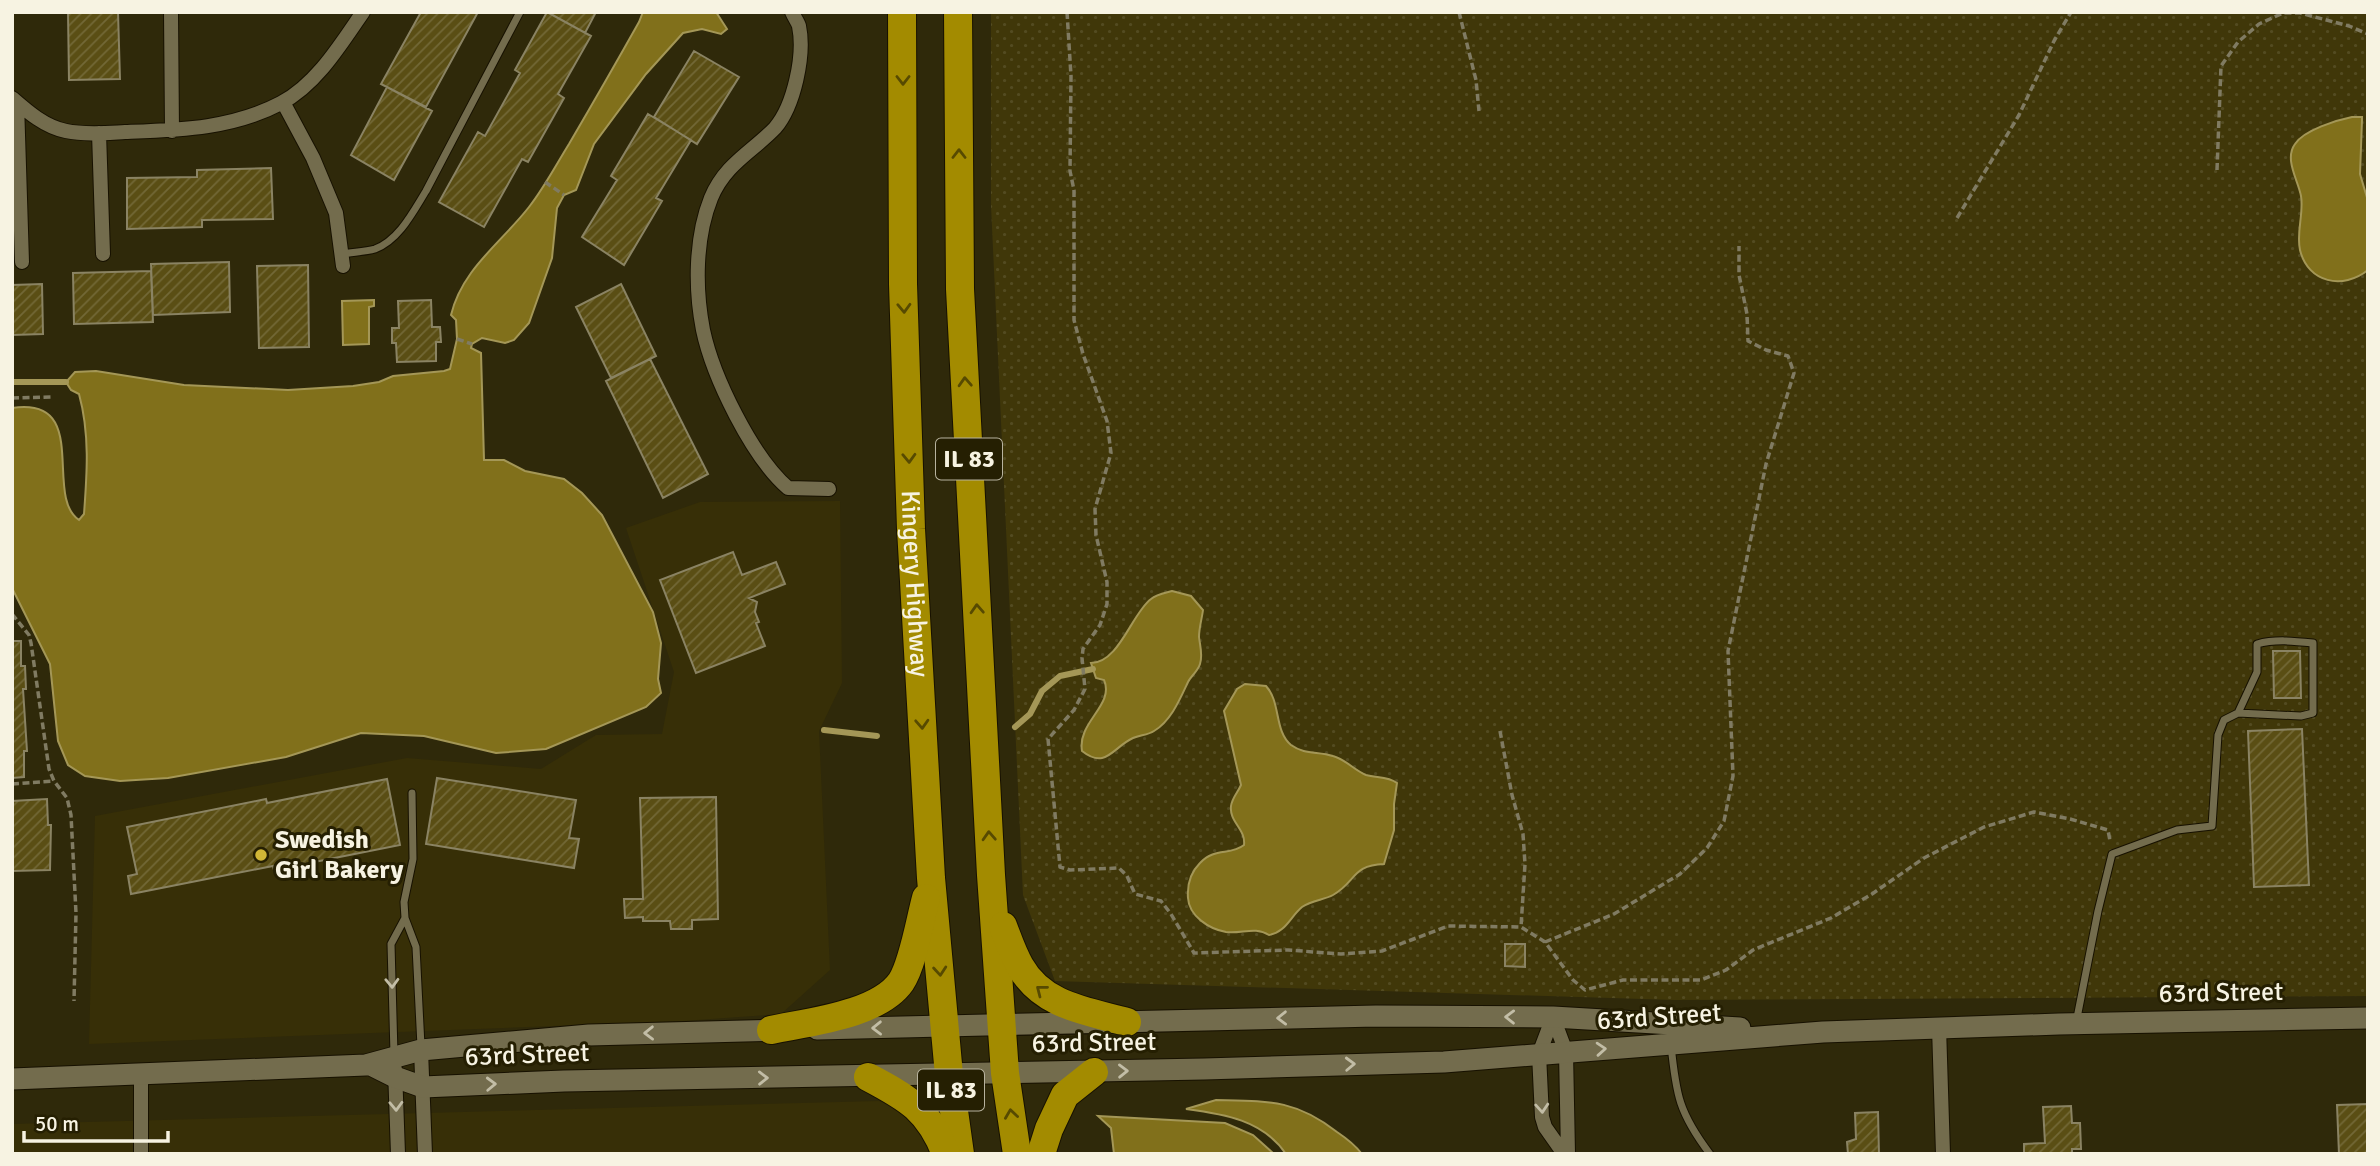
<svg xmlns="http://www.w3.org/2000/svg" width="2380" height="1166" viewBox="0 0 2380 1166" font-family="Signika,sans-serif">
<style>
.built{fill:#372f07}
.grass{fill:url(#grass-dots)}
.water{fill:#81701b;stroke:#a49757;stroke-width:2}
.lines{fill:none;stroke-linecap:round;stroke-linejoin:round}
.stream{stroke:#a49757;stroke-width:6}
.building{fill:url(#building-hatch);stroke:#8a8363;stroke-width:2}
.lane-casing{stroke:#171100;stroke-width:9}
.street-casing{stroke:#171100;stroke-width:16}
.secondary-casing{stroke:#171100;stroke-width:23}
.highway-casing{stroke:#171100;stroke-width:30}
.path{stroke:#807b62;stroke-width:3.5;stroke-dasharray:7 3.5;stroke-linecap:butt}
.lane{stroke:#736c4d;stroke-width:7}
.street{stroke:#736c4d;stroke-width:14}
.secondary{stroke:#736c4d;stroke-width:21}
.highway{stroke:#a38b00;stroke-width:28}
.oneway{stroke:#574a01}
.oneway2{stroke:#c2bda6}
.poi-dot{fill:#d1b736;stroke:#251f02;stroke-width:2.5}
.labels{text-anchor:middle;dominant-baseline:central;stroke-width:6;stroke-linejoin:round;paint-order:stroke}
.shield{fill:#251f02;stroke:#b8b39f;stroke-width:2}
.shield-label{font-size:24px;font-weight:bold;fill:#f7f3e2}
.street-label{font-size:26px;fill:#f7f3e2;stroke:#251f02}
.poi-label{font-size:26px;font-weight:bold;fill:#f7f3e2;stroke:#251f02;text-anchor:start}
</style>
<defs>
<pattern id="grass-dots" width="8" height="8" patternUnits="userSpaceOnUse" patternTransform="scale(1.75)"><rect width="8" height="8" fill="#403709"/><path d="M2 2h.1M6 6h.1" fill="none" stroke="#534b21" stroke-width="1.8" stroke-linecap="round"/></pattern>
<pattern id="building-hatch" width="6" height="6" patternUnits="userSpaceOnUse" patternTransform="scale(1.75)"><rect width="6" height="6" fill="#5a4e14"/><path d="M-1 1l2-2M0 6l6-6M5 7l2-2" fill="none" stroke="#726836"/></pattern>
</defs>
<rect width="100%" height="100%" fill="#2f290a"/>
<path class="built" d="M 840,501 L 842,683 L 819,731 L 830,970 L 781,1014 L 683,1021 L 89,1044 L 95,816 L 407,758 L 541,769 L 596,735 L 662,734 L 674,672 L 626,528 L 700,502 Z
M 879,1101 L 904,1111 L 925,1133 L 931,1154 L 12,1154 L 12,1124 Z"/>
<path class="grass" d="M 991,12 L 2368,12 L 2368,996 L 1675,1000 L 1055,981 L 1023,895 L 991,205 Z"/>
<path class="water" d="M 643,12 L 716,12 L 727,29 L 721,34 L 702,29 L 683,33 L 646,74 L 594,144 L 576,190 L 564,195 L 557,208 L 552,258 L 529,323 L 514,340 L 505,343 L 482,338 L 472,344 L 471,348 L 481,353 L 484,460 L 504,460 L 525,471 L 564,479 L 582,493 L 602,515 L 653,612 L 661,643 L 658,679 L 661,693 L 646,707 L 546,749 L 496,753 L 424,736 L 361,733 L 286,757 L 168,778 L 120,781 L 85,776 L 68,765 L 58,741 L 50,664 L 12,588 L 12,408 C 92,396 43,496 79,520 L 84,514 C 87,474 90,434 79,394 L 71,390 L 66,382 L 75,372 L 96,371 L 184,385 L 288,390 L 353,386 L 379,382 L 393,376 L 444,371 L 450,369 L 457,339 L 456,320 L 451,315 C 462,269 501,243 529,207 C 544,188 556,165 569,144 C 593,103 616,63 639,22 Z
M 2352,117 L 2362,117 L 2362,120 L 2360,174 L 2368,201 L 2368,270 C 2343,290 2308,283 2300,250 C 2296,232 2304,214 2301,196 C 2298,180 2284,159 2295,144 C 2304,130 2337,120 2352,117 Z
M 374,300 L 374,306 L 369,307 L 369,344 L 343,345 L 342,301 Z
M 1172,591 L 1191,596 L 1203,610 C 1202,618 1199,628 1199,637 C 1200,646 1203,655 1200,664 C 1198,671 1191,676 1188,682 C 1180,699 1171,721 1154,731 C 1148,735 1140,735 1133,738 C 1113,747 1106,770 1082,751 C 1077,722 1115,705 1104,680 L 1096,678 L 1091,663 C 1119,663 1132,613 1151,599 C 1157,594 1165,593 1172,591 Z
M 1245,684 L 1266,686 C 1281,702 1274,731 1291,745 C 1305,755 1318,751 1333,756 C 1345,759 1354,770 1366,775 C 1377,778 1388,776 1397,783 L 1394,804 L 1394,830 L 1384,864 C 1352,865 1356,882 1333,895 C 1324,900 1312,900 1302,907 C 1290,917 1286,932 1269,935 C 1255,926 1242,934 1226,932 C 1209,929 1189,916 1188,898 C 1187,885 1191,872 1200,863 C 1215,847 1230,856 1244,845 C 1246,829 1229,822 1231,806 C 1232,798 1238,792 1241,785 L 1224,711 L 1237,689 Z
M 1216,1100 C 1267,1101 1295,1099 1337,1132 C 1346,1138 1355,1145 1362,1154 L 1286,1154 C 1263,1120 1224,1114 1186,1109 Z
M 1098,1116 L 1225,1123 L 1253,1135 L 1274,1154 L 1114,1154 L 1111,1128 Z"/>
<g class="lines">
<path class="stream" d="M 12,382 L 66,382
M 1015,727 L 1030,714 L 1042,691 L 1060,676 L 1093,669
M 824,730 L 877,736"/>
</g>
<path class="building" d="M 68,12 L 118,12 L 120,79 L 69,80 Z
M 421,12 L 478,12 L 426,107 L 381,84 Z
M 547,12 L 596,12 L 585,33 Z
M 547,12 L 591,36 L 558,94 L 564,98 L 528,162 L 522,159 L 484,227 L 439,202 L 478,132 L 485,136 L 520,73 L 515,70 Z
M 694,51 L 739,77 L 697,144 L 654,117 Z
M 387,87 L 432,111 L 394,180 L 351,155 Z
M 648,114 L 691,140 L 656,198 L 662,201 L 624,265 L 582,237 L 617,180 L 611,176 Z
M 271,168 L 273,219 L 202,220 L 202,227 L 127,229 L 127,178 L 197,177 L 197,170 Z
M 229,262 L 230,312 L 153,315 L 151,264 Z
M 308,265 L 309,347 L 259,348 L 257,266 Z
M 151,271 L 153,322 L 74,324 L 73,273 Z
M 42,284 L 43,334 L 12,335 L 12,285 Z
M 621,284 L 656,356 L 611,378 L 576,307 Z
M 431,300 L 432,327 L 440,327 L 441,342 L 436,342 L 436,361 L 397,362 L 396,343 L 392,343 L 392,328 L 399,328 L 398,301 Z
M 650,359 L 708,474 L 663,498 L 606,381 Z
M 733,552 L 742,575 L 776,562 L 785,584 L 749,598 L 757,602 L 755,612 L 759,622 L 756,623 L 765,646 L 696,673 L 660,580 Z
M 12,641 L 21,641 L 21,666 L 25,666 L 26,689 L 23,689 L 27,751 L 24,751 L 24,777 L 12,778 Z
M 2273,651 L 2300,651 L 2301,698 L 2274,698 Z
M 2302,729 L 2309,885 L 2254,887 L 2248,731 Z
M 437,778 L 576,800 L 569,838 L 579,839 L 574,868 L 426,844 Z
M 387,779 L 400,845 L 274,870 L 273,866 L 131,894 L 128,876 L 137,874 L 127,827 L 266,799 L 267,803 Z
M 716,797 L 718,919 L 692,920 L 692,929 L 671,929 L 670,921 L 643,921 L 643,917 L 625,918 L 624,899 L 643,899 L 640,798 Z
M 47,799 L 48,825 L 51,825 L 50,870 L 12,871 L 12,801 Z
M 1505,944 L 1525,944 L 1525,967 L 1505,966 Z
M 2368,1104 L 2368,1154 L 2339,1154 L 2337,1105 Z
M 2071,1106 L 2072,1123 L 2080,1123 L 2081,1149 L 2072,1149 L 2072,1154 L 2024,1154 L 2024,1144 L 2045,1143 L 2043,1107 Z
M 1878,1112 L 1879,1154 L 1848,1154 L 1847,1142 L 1856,1139 L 1855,1113 Z"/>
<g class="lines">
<defs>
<path id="lane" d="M 342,254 C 352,252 365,252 375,249 C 399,240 413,212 426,191 L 520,12
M 412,793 L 413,859 L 404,902 L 405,918 L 416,947 L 421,1046
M 2076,1023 L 2098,911 L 2112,854 L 2177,830 L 2212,826 L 2218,735 L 2224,720 L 2238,713 L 2257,672 L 2257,644 C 2275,639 2294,641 2313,643 L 2313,713 L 2301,716 L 2238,713
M 1671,1045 C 1676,1095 1679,1113 1710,1154
M 394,1054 L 391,944 L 405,918"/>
<path id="street" d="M 171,12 L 172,131
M 792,12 C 794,17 798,22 799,26 C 805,55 794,106 775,128 C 752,152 725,164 711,198 C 695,238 695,289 703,330 C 713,377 752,457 788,488 L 829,489
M 12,98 C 28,112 45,127 66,131 C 85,135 106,133 125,132 C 179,130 232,129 281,103 C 316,85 341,44 363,12
M 283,102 L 313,158 L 336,213 L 343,266
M 17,103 L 22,262
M 99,133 L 103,254
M 1553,1017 L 1539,1054 L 1542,1117 L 1545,1127 L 1564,1154
M 1553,1017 L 1566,1052 L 1568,1154
M 1939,1027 L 1943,1154
M 421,1050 L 425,1154
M 395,1069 L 398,1154
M 141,1154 L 141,1076"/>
<path id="secondary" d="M 817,1029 L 1376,1016 L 1553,1017 L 1740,1028
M 371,1065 L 395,1077 L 423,1087 L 564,1081 L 1204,1069 L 1444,1062 L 1823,1032 L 2059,1024 L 2368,1018
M 12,1079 L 366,1065 L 421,1050 L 589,1035 L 785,1030"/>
<g id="highway">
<path id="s1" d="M 902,12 L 903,284 L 911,529 L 931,878 L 949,1075 L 960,1154"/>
<path d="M 958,12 L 960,289 L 991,875 L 1005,1073 L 1017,1154"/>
<path d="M 1003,926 C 1008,939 1013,954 1020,966 C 1042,1006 1087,1011 1127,1022"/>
<path d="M 771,1030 C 808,1022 878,1015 901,982 C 913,964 920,920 926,898"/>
<path d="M 868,1077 C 908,1098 929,1110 946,1154"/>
<path d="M 1041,1154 L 1049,1129 L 1065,1095 L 1094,1072"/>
</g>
</defs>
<use href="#lane" class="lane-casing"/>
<use href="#street" class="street-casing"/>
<use href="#secondary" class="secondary-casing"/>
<use href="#highway" class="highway-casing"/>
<path class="path" d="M 1067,12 L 1071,76 L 1070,171 L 1074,190 L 1074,320 L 1083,354 L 1107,421 L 1111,453 L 1095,509 L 1096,535 L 1107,582 L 1107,604 L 1100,625 L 1083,649 L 1082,658 L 1085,689 L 1074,710 L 1048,739 L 1060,867 L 1070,870 L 1119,868 L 1127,876 L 1135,894 L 1161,901 L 1171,914 L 1194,953 L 1288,950 L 1341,954 L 1382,951 L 1448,926 L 1521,927 L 1545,942 L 1573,980 L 1585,990 L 1623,980 L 1701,980 L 1726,970 L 1753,950 L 1831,918 L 1872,894 L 1924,858 L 1984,827 L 2034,812 L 2070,819 L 2108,830 L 2110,841
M 1459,12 L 1476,80 L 1479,111
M 2217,170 L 2221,66 L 2238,42 L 2259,24 L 2283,13 L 2300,13 L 2349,26 L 2368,34
M 545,182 L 564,195
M 1957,218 L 2019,115 L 2054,41 L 2071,12
M 457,339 L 472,344
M 12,398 L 52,397
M 12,614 L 29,635 L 31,643 L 49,769 L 54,781 L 67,798 L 71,815 L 76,913 L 74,1001
M 1500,731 L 1512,795 L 1523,834 L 1525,864 L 1521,927
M 12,784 L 54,781
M 1545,942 L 1614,914 L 1680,874 L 1707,848 L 1724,821 L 1733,776 L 1728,651 L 1766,464 L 1794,373 L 1788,356 L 1766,350 L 1748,341 L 1747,314 L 1739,275 L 1739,246"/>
<use href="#lane" class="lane"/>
<use href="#street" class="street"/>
<use href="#secondary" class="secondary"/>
<use href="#highway" class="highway"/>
</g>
<defs><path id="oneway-chevron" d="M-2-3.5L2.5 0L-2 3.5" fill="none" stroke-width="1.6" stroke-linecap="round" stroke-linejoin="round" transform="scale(1.75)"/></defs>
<g class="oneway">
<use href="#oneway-chevron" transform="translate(903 80) rotate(90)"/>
<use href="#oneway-chevron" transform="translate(959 154) rotate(-90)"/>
<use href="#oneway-chevron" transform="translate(904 308) rotate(88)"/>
<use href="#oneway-chevron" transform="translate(965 382) rotate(-93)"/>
<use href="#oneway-chevron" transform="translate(909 458) rotate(88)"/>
<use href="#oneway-chevron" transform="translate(977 609) rotate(-93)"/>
<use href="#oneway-chevron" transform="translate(922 724) rotate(87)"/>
<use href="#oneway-chevron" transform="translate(989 836) rotate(-93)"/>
<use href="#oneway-chevron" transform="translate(940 971) rotate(85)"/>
<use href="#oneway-chevron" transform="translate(1041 990) rotate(-142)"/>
<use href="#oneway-chevron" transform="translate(1011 1114) rotate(-98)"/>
</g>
<g class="oneway2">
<use href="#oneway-chevron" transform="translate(392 983) rotate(88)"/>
<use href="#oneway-chevron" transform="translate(1510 1017) rotate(-179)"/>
<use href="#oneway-chevron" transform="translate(1282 1018) rotate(179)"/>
<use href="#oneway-chevron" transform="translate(877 1028) rotate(179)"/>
<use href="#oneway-chevron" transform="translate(649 1033) rotate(179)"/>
<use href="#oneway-chevron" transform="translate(1601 1049) rotate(-4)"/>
<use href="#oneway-chevron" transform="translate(1350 1064) rotate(-2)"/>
<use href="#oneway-chevron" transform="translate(1123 1071) rotate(-1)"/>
<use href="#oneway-chevron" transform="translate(763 1078) rotate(-1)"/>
<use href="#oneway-chevron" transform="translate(491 1084) rotate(-2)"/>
<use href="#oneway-chevron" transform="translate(396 1106) rotate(88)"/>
<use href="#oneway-chevron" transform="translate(1542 1108) rotate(86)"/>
</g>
<circle class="poi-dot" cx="261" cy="855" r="7"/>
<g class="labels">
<g class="shield">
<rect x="936" y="438.5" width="66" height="41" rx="5"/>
<rect x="918" y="1069.5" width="66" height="41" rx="5"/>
</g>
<g class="shield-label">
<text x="969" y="459">IL 83</text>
<text x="951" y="1090">IL 83</text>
</g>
<g class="street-label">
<text stroke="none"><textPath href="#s1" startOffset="572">Kingery Highway</textPath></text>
<text transform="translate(2221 993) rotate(-1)">63rd Street</text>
<text transform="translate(1659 1017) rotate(-4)">63rd Street</text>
<text transform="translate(1094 1043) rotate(-1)">63rd Street</text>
<text transform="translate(527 1055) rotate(-2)">63rd Street</text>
</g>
<g class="poi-label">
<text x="275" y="840">Swedish<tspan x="275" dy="30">Girl Bakery</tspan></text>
</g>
</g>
<rect width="2380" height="1166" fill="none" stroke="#f7f3e2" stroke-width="28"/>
<path d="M24 1131v10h144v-10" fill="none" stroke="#f7f3e2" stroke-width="3.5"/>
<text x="35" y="1131" font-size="21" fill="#f7f3e2" stroke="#251f02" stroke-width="5" paint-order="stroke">50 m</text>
</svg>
